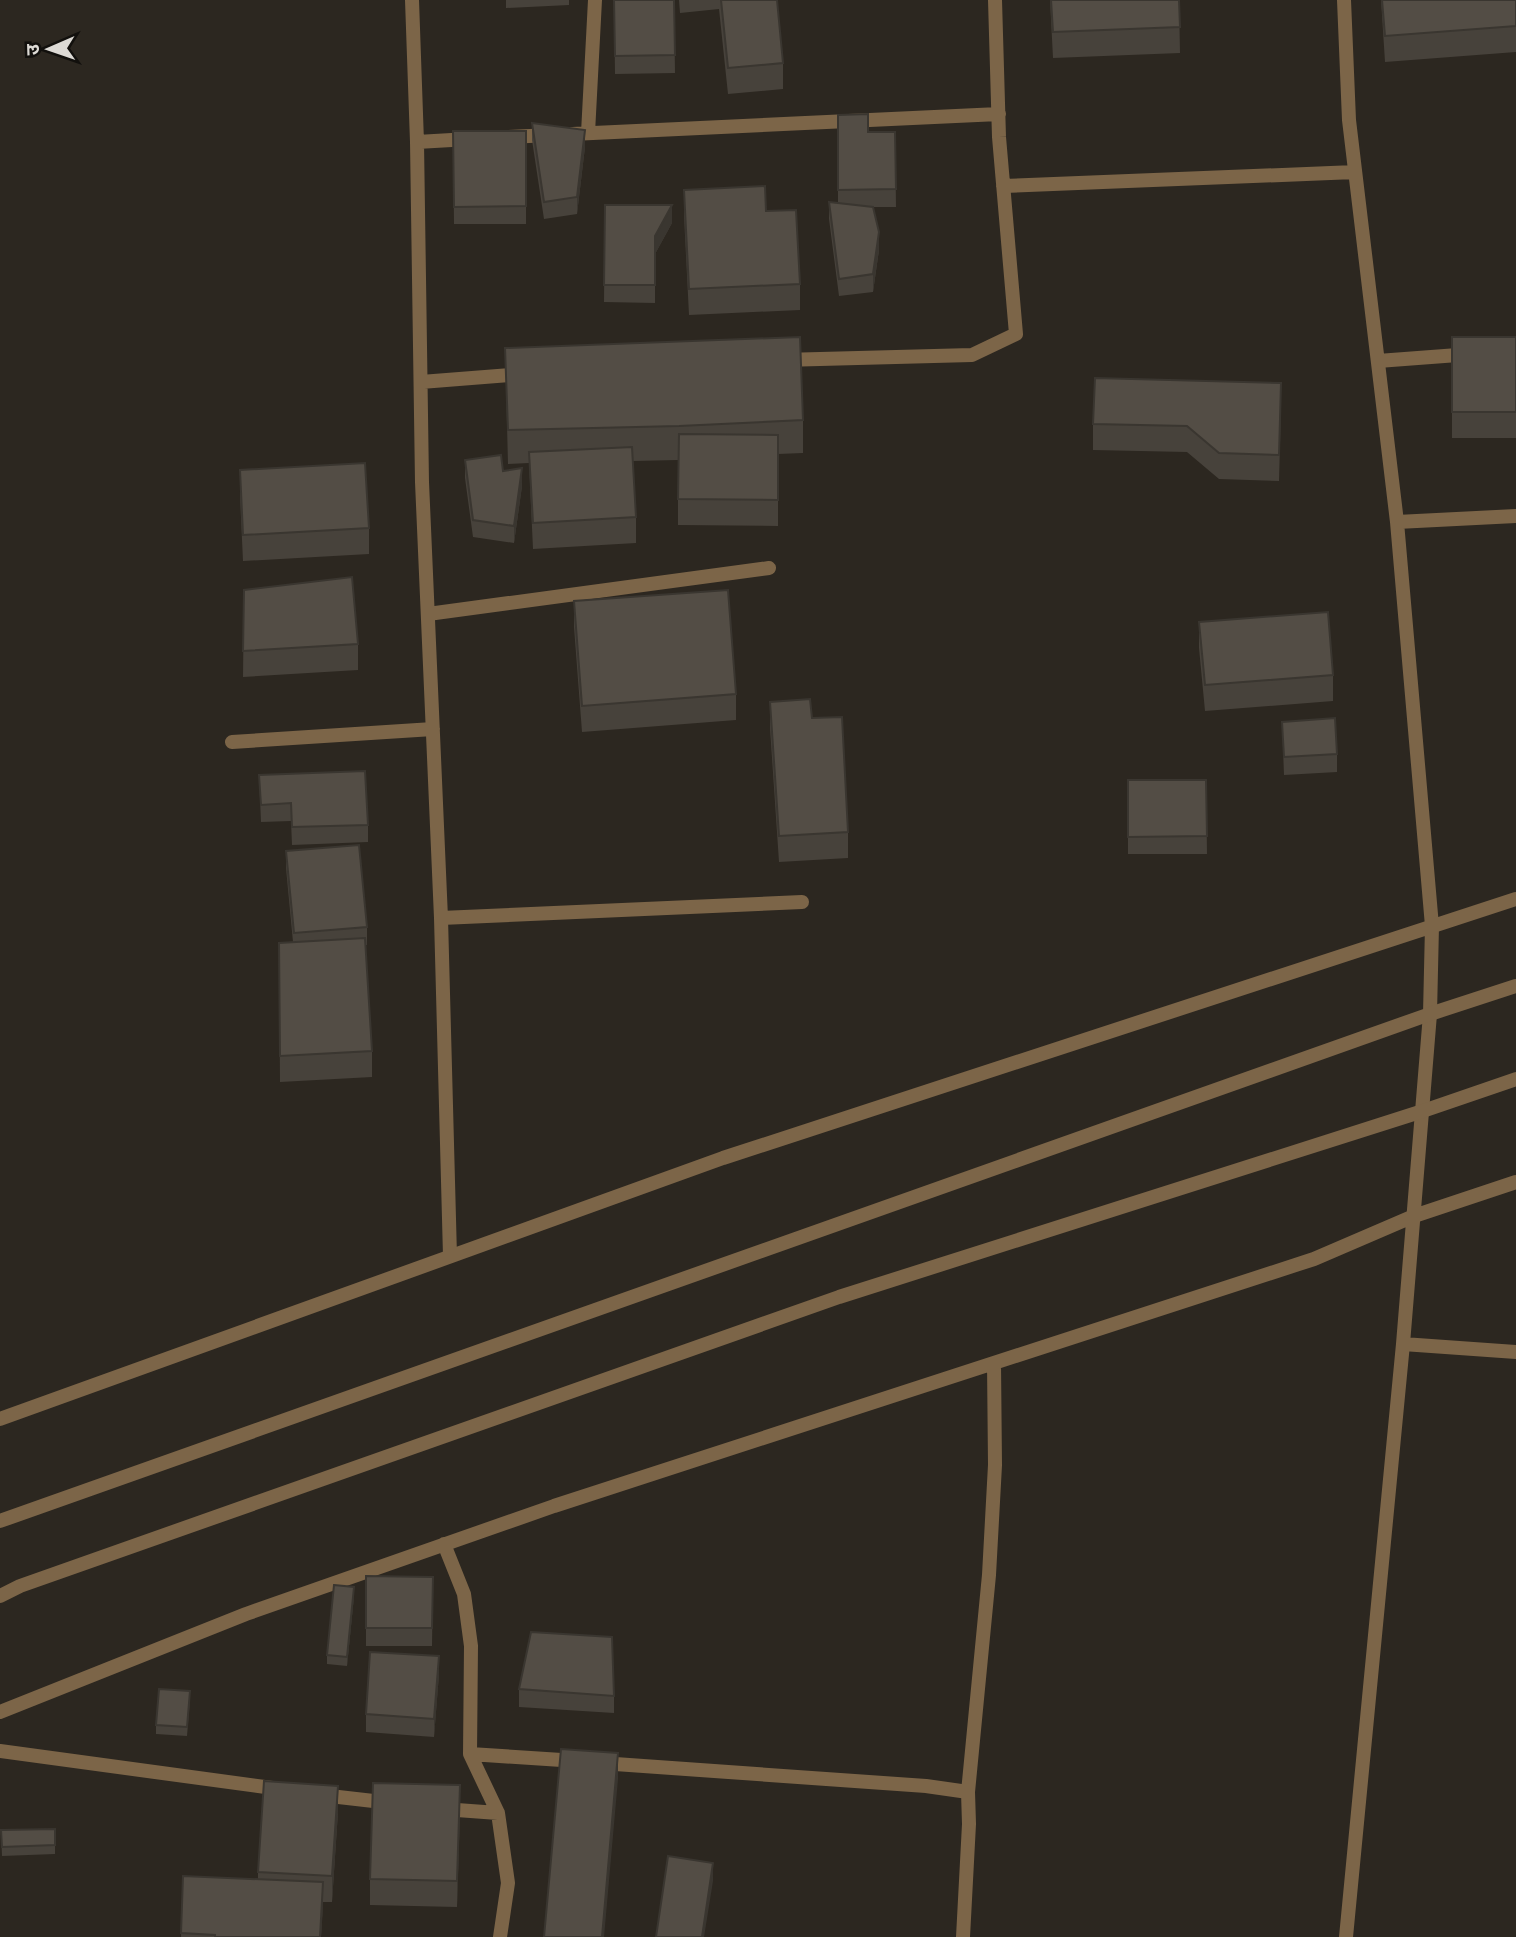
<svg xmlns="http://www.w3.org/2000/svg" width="1516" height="1937" viewBox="0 0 1516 1937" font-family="'Varela Round','Noto Sans Devanagari',sans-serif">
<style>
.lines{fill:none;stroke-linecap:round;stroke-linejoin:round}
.minor{stroke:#7c6548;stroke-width:14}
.tertiary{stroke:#7c6548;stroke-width:14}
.wall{fill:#47423b}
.shaded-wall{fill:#3a3630}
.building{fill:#534d45;stroke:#3a3630;stroke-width:2}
</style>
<rect width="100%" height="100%" fill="#2c2720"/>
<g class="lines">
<path class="minor" d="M 412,0 L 417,142 L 422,482 L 441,918 L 450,1256
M 1344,0 L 1349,120 L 1397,522 L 1432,926 L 1430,1014 L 1403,1344 L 1346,1937
M 588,133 L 595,0
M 507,137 L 999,114
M 417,142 L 469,139
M 1003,186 L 1355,172
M 782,360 L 972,355 L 1016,334 L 999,137 L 995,0
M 1378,361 L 1471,354
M 421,382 L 524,374
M 1397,522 L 1516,516
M 428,614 L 769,568
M 232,742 L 433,729
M 441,918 L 802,902
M 1403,1344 L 1516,1352
M 0,1419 L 723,1158 L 1516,899
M 0,1712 L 246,1614 L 554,1506 L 1314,1259 L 1414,1216 L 1516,1182
M 0,1751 L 280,1789
M 470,1754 L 577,1761
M 601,1763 L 926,1786 L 968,1792 L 969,1824 L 963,1937
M 968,1792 L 989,1575 L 995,1465 L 994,1363
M 321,1795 L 391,1803
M 443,1809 L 498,1813 L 470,1754 L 471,1646 L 464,1594 L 444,1544
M 498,1813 L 508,1883 L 500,1937"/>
<path class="tertiary" d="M 0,1521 L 1430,1014 L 1516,986
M 0,1596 L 20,1586 L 839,1297 L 1423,1111 L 1516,1079"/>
</g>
<path class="wall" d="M 506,0 L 569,0 L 569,5 L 506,8 Z
M 614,0 L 674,0 L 675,73 L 615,74 Z
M 679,0 L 777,0 L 783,63 L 783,89 L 728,94 L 719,9 L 680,13 Z
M 1050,0 L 1179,0 L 1180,53 L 1053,58 Z
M 1381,0 L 1516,0 L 1516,52 L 1385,62 Z
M 838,115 L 868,132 L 895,132 L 896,207 L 873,207 L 879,250 L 873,292 L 839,296 L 829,219 L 829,202 L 838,203 Z
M 532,123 L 585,147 L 577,214 L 544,219 L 532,140 Z
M 453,131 L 526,131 L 526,224 L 454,224 Z
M 684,190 L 766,211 L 800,284 L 800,310 L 689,315 L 684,216 Z
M 605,205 L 672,223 L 655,254 L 655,303 L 604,302 Z
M 1452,337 L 1516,337 L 1516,438 L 1452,438 Z
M 505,348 L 803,420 L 803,453 L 778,454 L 778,526 L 678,525 L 678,460 L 633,461 L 636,517 L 636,543 L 533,549 L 529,463 L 508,464 Z
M 1281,409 L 1279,481 L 1219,479 L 1187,452 L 1093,450 L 1093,424 Z
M 465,460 L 503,471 L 522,486 L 514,543 L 473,537 L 465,478 Z
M 240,470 L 369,528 L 369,554 L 243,561 L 240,496 Z
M 244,590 L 358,644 L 358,670 L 243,677 Z
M 574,601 L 736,694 L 736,720 L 582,732 L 574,627 Z
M 1199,622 L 1333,675 L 1333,701 L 1205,711 L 1199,648 Z
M 770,702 L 812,718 L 848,832 L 848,858 L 779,862 L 770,728 Z
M 1282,722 L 1337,754 L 1337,772 L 1284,775 Z
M 259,775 L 368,825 L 368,842 L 292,845 L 291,821 L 261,822 Z
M 1128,780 L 1206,780 L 1207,854 L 1128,854 Z
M 286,851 L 367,927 L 367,945 L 365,945 L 372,1051 L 372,1077 L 280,1082 L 279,943 L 293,942 L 286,868 Z
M 366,1576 L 433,1577 L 432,1646 L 366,1646 Z
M 354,1596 L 347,1666 L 327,1664 L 327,1655 Z
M 439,1674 L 434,1737 L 366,1732 L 366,1714 Z
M 519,1689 L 614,1696 L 614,1713 L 519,1707 Z
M 190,1700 L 187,1736 L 156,1734 L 156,1725 Z
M 460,1811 L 457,1907 L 370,1905 L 370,1879 Z
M 338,1812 L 332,1902 L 323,1902 L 321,1937 L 181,1937 L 183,1876 L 258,1879 L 258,1872 Z
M 1,1830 L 55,1845 L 55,1854 L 2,1856 Z"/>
<path class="shaded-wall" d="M 585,130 L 585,147 L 577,214 L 577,197 Z
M 672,205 L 672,223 L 655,254 L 655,236 Z
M 879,232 L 879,250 L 873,292 L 873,274 Z
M 522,468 L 522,486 L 514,543 L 514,526 Z
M 354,1587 L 354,1596 L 347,1666 L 347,1657 Z
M 439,1656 L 439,1674 L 434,1737 L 434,1719 Z
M 618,1753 L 618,1779 L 604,1937 L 602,1937 Z
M 460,1785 L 460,1811 L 457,1907 L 457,1881 Z
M 338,1786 L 338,1812 L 332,1902 L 332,1876 Z
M 713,1863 L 713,1881 L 704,1937 L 702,1937 Z
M 323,1882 L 323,1908 L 321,1937 L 320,1937 Z"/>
<path class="building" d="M 614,0 L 674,0 L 675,55 L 615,56 Z
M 721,0 L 777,0 L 783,63 L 728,68 Z
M 1051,0 L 1179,0 L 1180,27 L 1053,32 Z
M 1382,0 L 1516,0 L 1516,26 L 1385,36 Z
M 868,114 L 868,132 L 895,132 L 896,189 L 838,190 L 838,115 Z
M 532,123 L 585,130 L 577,197 L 544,202 Z
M 453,131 L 526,131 L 526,206 L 454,207 Z
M 765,186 L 766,211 L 796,210 L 800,284 L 689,289 L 684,190 Z
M 829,202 L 873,207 L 879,232 L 873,274 L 839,279 Z
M 605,205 L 672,205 L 655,236 L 655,285 L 604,285 Z
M 800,337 L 803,420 L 679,426 L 508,430 L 505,348 Z
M 1452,337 L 1516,337 L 1516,412 L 1452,412 Z
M 1095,378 L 1281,383 L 1279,455 L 1219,453 L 1187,426 L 1093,424 Z
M 679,434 L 778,435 L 778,500 L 678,499 Z
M 632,447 L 636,517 L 533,523 L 529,452 Z
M 501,455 L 503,471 L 522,468 L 514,526 L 473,520 L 465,460 Z
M 365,463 L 369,528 L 243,535 L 240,470 Z
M 352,577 L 358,644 L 243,651 L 244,590 Z
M 728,590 L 736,694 L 582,706 L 574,601 Z
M 1328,612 L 1333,675 L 1205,685 L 1199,622 Z
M 810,699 L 812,718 L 842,717 L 848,832 L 779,836 L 770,702 Z
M 1335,718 L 1337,754 L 1284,757 L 1282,722 Z
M 365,771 L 368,825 L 292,827 L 291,803 L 261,805 L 259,775 Z
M 1128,780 L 1206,780 L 1207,836 L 1128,837 Z
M 359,845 L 367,927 L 294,933 L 286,851 Z
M 365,938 L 372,1051 L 280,1056 L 279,943 Z
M 366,1576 L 433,1577 L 432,1628 L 366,1628 Z
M 334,1585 L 354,1587 L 347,1657 L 327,1655 Z
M 531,1632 L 612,1637 L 614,1696 L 519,1689 Z
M 370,1652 L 439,1656 L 434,1719 L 366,1714 Z
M 159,1689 L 190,1691 L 187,1727 L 156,1725 Z
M 561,1749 L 618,1753 L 602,1937 L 544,1937 Z
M 264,1781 L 338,1786 L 332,1876 L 258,1872 Z
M 373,1783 L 460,1785 L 457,1881 L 370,1879 Z
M 55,1829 L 55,1845 L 2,1847 L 1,1830 Z
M 668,1856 L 713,1863 L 702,1937 L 656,1937 Z
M 183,1876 L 323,1882 L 320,1937 L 215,1937 L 215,1935 L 181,1933 Z"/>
<g transform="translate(49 49) rotate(268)" stroke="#12100d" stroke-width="5" paint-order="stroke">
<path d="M0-5L12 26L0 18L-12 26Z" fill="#dddad5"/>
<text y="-10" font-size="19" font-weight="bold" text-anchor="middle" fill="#dddad5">उ</text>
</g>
</svg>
